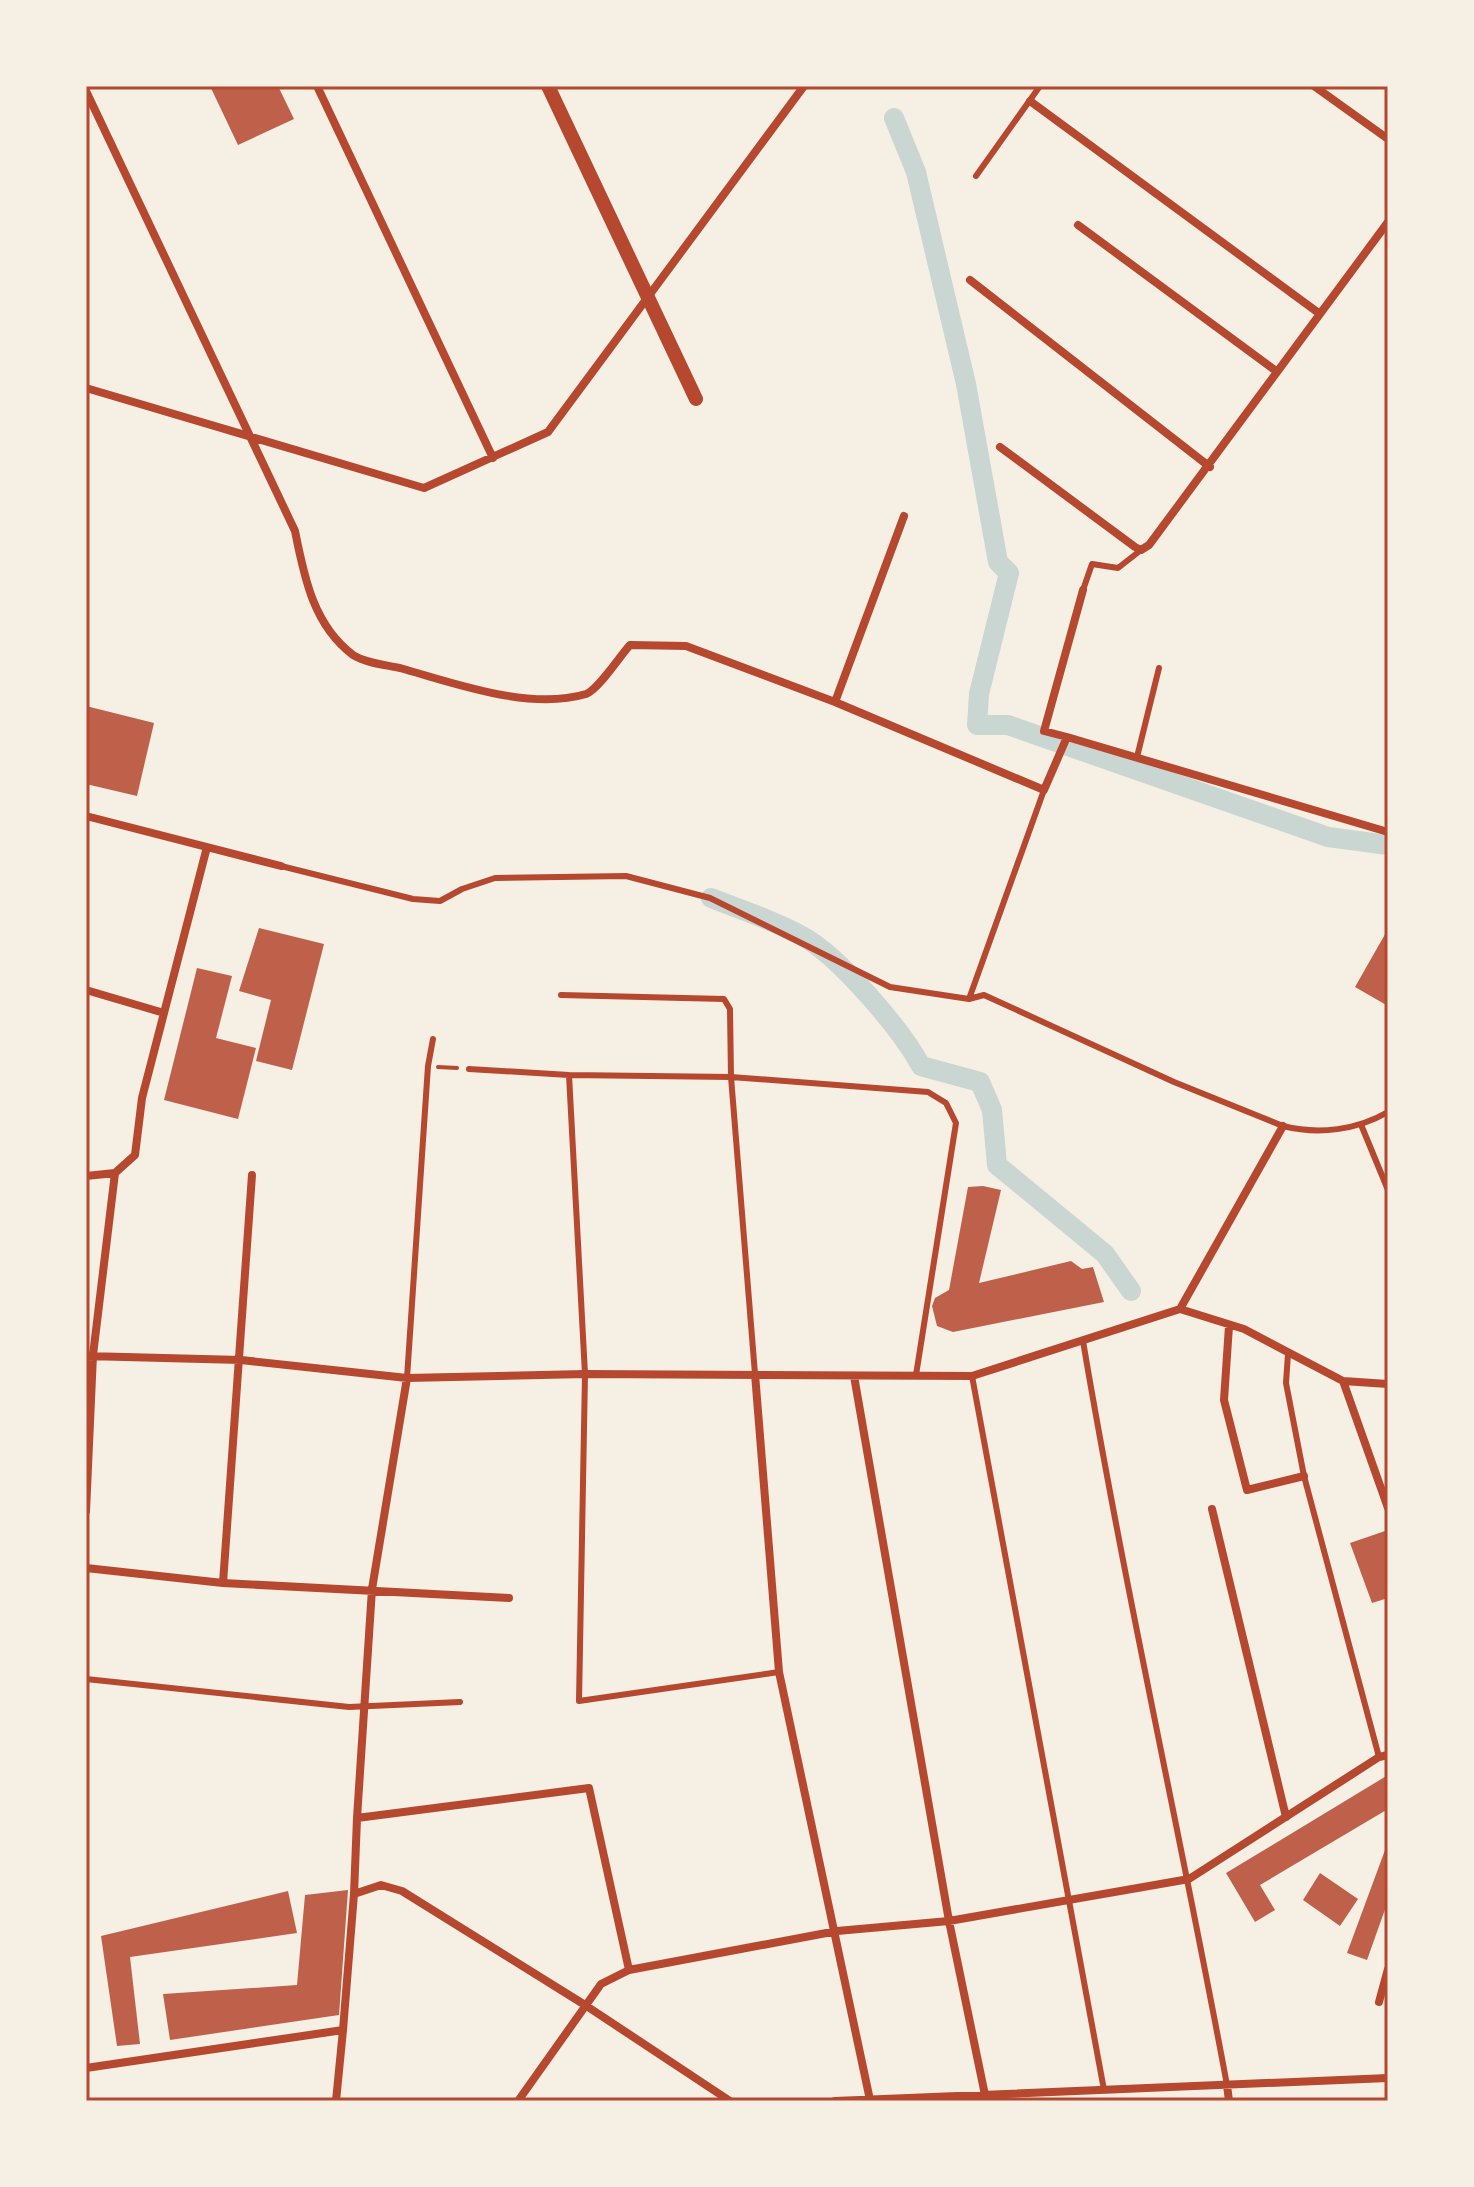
<svg xmlns="http://www.w3.org/2000/svg" width="1474" height="2187" viewBox="0 0 1474 2187" font-family="'Exo 2',sans-serif">
<style>
.lines{fill:none;stroke-linecap:round;stroke-linejoin:round}
.canal{stroke:#c9d6d2;stroke-width:20}
.building{fill:#bf614a}
.path{stroke:#b5482f;stroke-width:4}
.service{stroke:#b5482f;stroke-width:6}
.minor{stroke:#b5482f;stroke-width:8}
.tertiary{stroke:#b5482f;stroke-width:14}
.neatline{fill:none;stroke:#b5482f;stroke-width:3}
</style>
<rect width="100%" height="100%" fill="#f6efe4"/>
<g class="lines">
<path class="canal" d="M 894,118 L 916,172 L 966,384 L 998,562 L 1009,573 L 979,694 L 977,725 L 1008,725 L 1328,837 L 1388,845
M 711,898 C 742,910 773,920 802,936 C 839,956 901,1029 921,1066 L 980,1082 L 992,1110 L 997,1165 L 1105,1254 L 1131,1291"/>
</g>
<path class="building" d="M 210,86 L 278,86 L 294,119 L 238,145 Z
M 86,706 L 154,723 L 137,796 L 86,784 Z
M 259,928 L 324,944 L 292,1070 L 256,1061 L 271,1000 L 239,991 Z
M 1388,929 L 1388,1006 L 1355,987 Z
M 197,968 L 232,976 L 216,1038 L 256,1048 L 238,1119 L 164,1100 Z
M 983,1186 L 1001,1190 L 979,1283 L 1071,1261 L 1082,1269 L 1093,1267 L 1104,1302 L 953,1332 L 937,1326 L 932,1306 L 935,1298 L 949,1290 L 968,1187 Z
M 1388,1530 L 1388,1598 L 1372,1603 L 1350,1543 Z
M 1388,1775 L 1388,1809 L 1260,1885 L 1275,1910 L 1255,1922 L 1226,1873 Z
M 1388,1842 L 1388,1901 L 1367,1960 L 1347,1953 Z
M 1320,1873 L 1358,1899 L 1340,1926 L 1303,1900 Z
M 348,1890 L 339,2015 L 170,2040 L 163,1994 L 297,1985 L 305,1895 Z
M 288,1891 L 297,1933 L 130,1957 L 140,2044 L 117,2046 L 101,1936 Z"/>
<g class="lines">
<path class="path" d="M 438,1067 L 457,1068"/>
<path class="service" d="M 976,176 L 1040,86
M 1083,590 L 1092,564 L 1118,568 L 1141,550
M 1137,757 L 1159,668
M 281,866 L 413,899 L 440,901 L 462,889 L 495,878 L 626,876 L 710,898 L 890,987 L 969,999 L 984,995 L 1174,1082 L 1283,1126 C 1319,1135 1357,1130 1388,1112
M 561,995 L 724,999 L 730,1009 L 731,1077 L 755,1374
M 969,999 L 1044,790
M 469,1069 L 569,1075 L 731,1077 L 928,1092 L 946,1103 L 956,1123 L 916,1375
M 569,1075 L 585,1374 L 579,1701 L 779,1672
M 1362,1127 L 1388,1190
M 1083,1341 C 1125,1590 1181,1837 1227,2085
M 1288,1354 L 1286,1383 L 1304,1476 L 1379,1757
M 972,1376 L 1104,2090
M 407,1378 L 428,1066 L 433,1039
M 86,1679 L 349,1707 L 460,1702"/>
<path class="minor" d="M 317,86 L 493,458
M 1314,86 L 1388,139
M 86,91 L 295,531 C 304,576 313,625 353,655 C 365,663 387,665 400,668 C 454,683 529,711 586,694 C 598,690 619,657 630,645 L 686,646 L 835,702 L 1044,790 L 1067,737 L 1388,832
M 1030,101 L 1320,314
M 1078,225 L 1276,371
M 970,280 L 1210,467
M 86,388 L 424,488 L 548,432 L 804,86
M 1000,447 L 1135,547 L 1141,550 L 1149,545 L 1388,222
M 835,702 L 904,516
M 1067,737 L 1044,731 L 1083,590
M 86,816 L 281,866
M 86,990 L 164,1013
M 115,1173 L 135,1155 L 142,1098 L 207,847
M 86,1176 L 115,1173
M 1180,1309 L 1283,1126
M 1229,1326 L 1224,1400 L 1247,1490 L 1304,1476
M 86,1356 L 241,1360 L 407,1378 L 585,1374 L 972,1376 L 1180,1309 L 1244,1329 L 1343,1381 L 1388,1384
M 755,1374 L 779,1672 L 870,2100
M 854,1376 L 949,1921 L 985,2095
M 1343,1381 L 1388,1508
M 1212,1509 L 1286,1817
M 86,1511 L 93,1355 L 115,1173
M 86,1568 L 223,1583 L 509,1598
M 223,1583 L 252,1175
M 357,1818 L 372,1589 L 407,1378
M 354,1894 L 357,1818 L 589,1788 L 629,1970
M 1379,2002 L 1388,1969
M 86,2068 L 343,2030 L 354,1894 L 381,1885 L 402,1891 L 585,2005 L 730,2101
M 1227,2085 L 1229,2101
M 336,2101 L 343,2030
M 518,2101 L 601,1984 L 629,1970 L 837,1931 L 949,1921 L 1189,1879 L 1379,1757 L 1388,1755
M 835,2101 L 1388,2078"/>
<path class="tertiary" d="M 548,86 L 696,399"/>
</g>
<rect width="1474" height="2187" fill="none" stroke="#f6efe4" stroke-width="176"/>
<rect x="88" y="88" width="1298" height="2011" class="neatline"/>
</svg>
